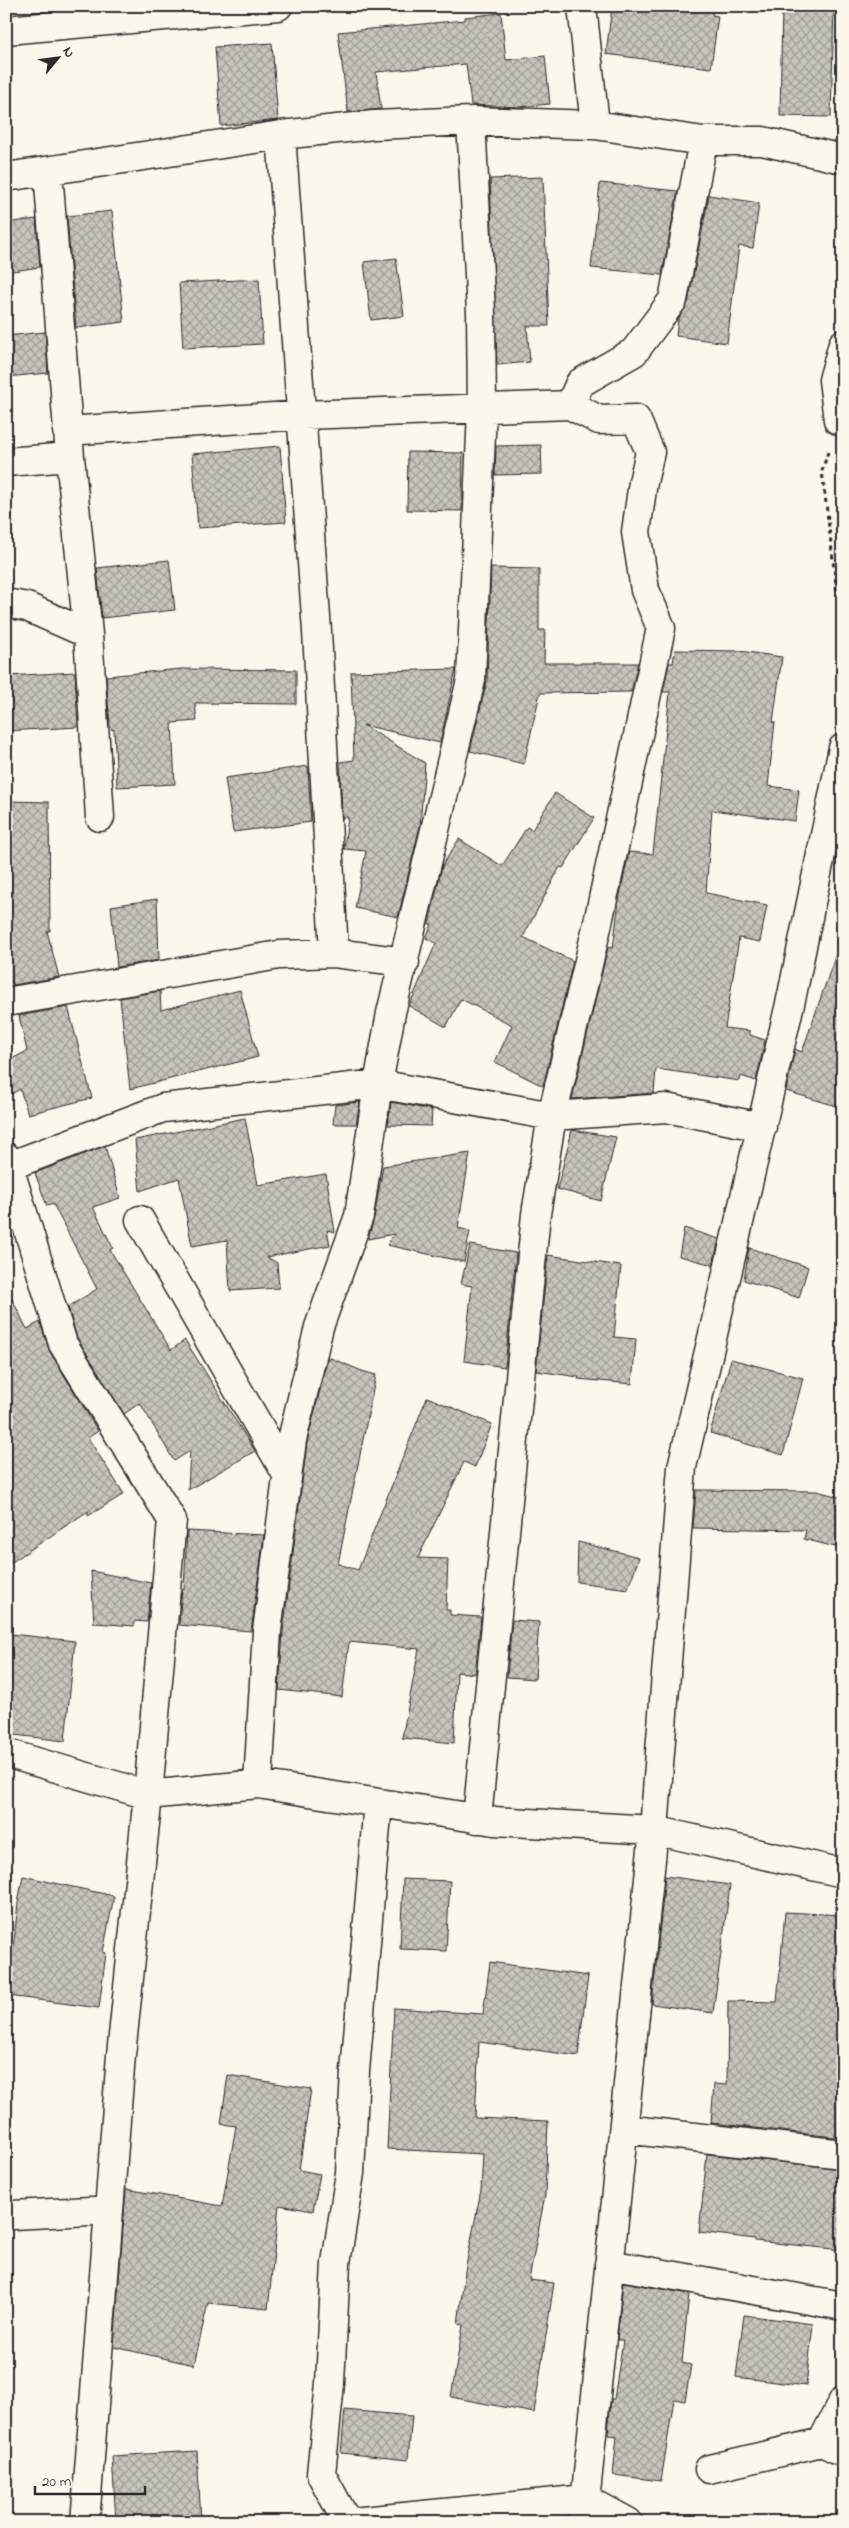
<svg xmlns="http://www.w3.org/2000/svg" width="849" height="2528" viewBox="0 0 849 2528" font-family="'Indie Flower',sans-serif">
<style>
.building{fill:url(#building-cross-hatch);stroke:#2b2b2b}
.lines{fill:none;stroke-linecap:round;stroke-linejoin:round}
.street-casing{stroke:#2b2b2b;stroke-width:31}
.path{stroke:#2b2b2b;stroke-width:3;stroke-dasharray:4 4;stroke-linecap:butt}
.street{stroke:#fbf7ec;stroke-width:28}
</style>
<defs>
<pattern id="building-cross-hatch" width="8" height="8" patternUnits="userSpaceOnUse" patternTransform="scale(1.25)"><rect width="8" height="8" fill="#c7c4bc"/><path d="M0 0l8 8M0 8l8-8" fill="none" stroke="#a29f99"/></pattern>
</defs>
<rect width="100%" height="100%" fill="#fbf7ec"/>
<filter id="ink" filterUnits="userSpaceOnUse"><feTurbulence type="fractalNoise" baseFrequency=".02" numOctaves="2"/><feDisplacementMap in="SourceGraphic" scale="10" xChannelSelector="R" yChannelSelector="G"/><feConvolveMatrix kernelMatrix="1 2 1 2 8 2 1 2 1" color-interpolation-filters="sRGB"/></filter>
<g filter="url(#ink)">
<path class="building" d="M 612,6 L 713,6 L 712,15 L 718,16 L 711,68 L 606,54 Z
M 782,6 L 834,6 L 831,117 L 780,116 Z
M 501,13 L 506,60 L 545,56 L 550,104 L 520,107 L 471,105 L 466,64 L 376,72 L 381,109 L 348,112 L 338,32 L 465,20 L 465,17 Z
M 272,43 L 278,120 L 221,126 L 215,47 Z
M 543,177 L 549,326 L 527,326 L 530,362 L 497,365 L 490,179 Z
M 600,183 L 678,191 L 662,275 L 591,268 Z
M 709,195 L 759,203 L 753,248 L 739,246 L 727,343 L 676,336 L 678,320 L 688,303 Z
M 112,211 L 124,322 L 76,328 L 67,216 Z
M 36,219 L 40,267 L 6,272 L 6,223 Z
M 396,258 L 404,316 L 371,320 L 364,262 Z
M 259,279 L 263,344 L 183,348 L 179,283 Z
M 45,332 L 48,373 L 6,377 L 6,336 Z
M 541,445 L 542,474 L 495,475 L 496,446 Z
M 280,446 L 286,522 L 198,528 L 192,454 Z
M 408,452 L 463,453 L 462,511 L 407,510 Z
M 169,560 L 175,610 L 102,618 L 97,568 Z
M 491,568 L 539,569 L 539,630 L 545,630 L 544,663 L 638,663 L 631,692 L 540,693 L 524,764 L 470,751 L 487,681 Z
M 675,650 L 740,651 L 782,657 L 773,722 L 775,722 L 768,786 L 799,790 L 795,821 L 712,810 L 706,893 L 767,905 L 760,942 L 739,938 L 725,1028 L 750,1031 L 750,1035 L 765,1040 L 756,1081 L 741,1076 L 740,1081 L 656,1069 L 654,1093 L 572,1099 L 608,947 L 613,948 L 619,900 L 629,852 L 653,854 L 670,692 L 663,692 L 669,663 L 673,663 Z
M 181,669 L 296,670 L 296,704 L 195,703 L 197,721 L 172,723 L 175,784 L 117,787 L 114,729 L 112,730 L 110,726 L 106,676 Z
M 456,669 L 440,743 L 363,725 L 425,763 L 420,826 L 398,917 L 355,908 L 366,851 L 344,849 L 348,817 L 342,818 L 340,762 L 354,760 L 351,672 Z
M 75,672 L 78,727 L 6,731 L 6,676 Z
M 308,766 L 311,822 L 233,832 L 225,778 Z
M 555,793 L 594,818 L 563,868 L 560,867 L 523,937 L 573,961 L 543,1086 L 495,1062 L 512,1025 L 461,999 L 446,1027 L 409,1006 L 436,943 L 426,938 L 432,924 L 429,924 L 442,866 L 459,839 L 502,866 L 527,827 L 532,830 Z
M 8,801 L 49,802 L 50,931 L 47,931 L 59,977 L 13,985 L 12,982 L 6,983 Z
M 157,899 L 159,960 L 117,967 L 111,906 Z
M 838,948 L 843,949 L 843,1108 L 786,1091 L 795,1049 L 802,1052 Z
M 240,990 L 258,1057 L 130,1089 L 120,998 L 160,991 L 161,1010 Z
M 68,1007 L 92,1098 L 28,1114 L 20,1089 L 6,1097 L 6,1062 L 27,1051 L 19,1016 Z
M 360,1102 L 356,1124 L 333,1124 L 335,1105 Z
M 391,1102 L 432,1110 L 431,1126 L 388,1125 Z
M 245,1118 L 258,1185 L 326,1174 L 335,1232 L 327,1230 L 330,1245 L 267,1257 L 277,1263 L 279,1288 L 230,1291 L 227,1240 L 192,1246 L 179,1178 L 140,1191 L 135,1140 Z
M 572,1130 L 616,1137 L 601,1201 L 557,1189 Z
M 105,1146 L 120,1198 L 93,1207 L 113,1248 L 110,1250 L 171,1350 L 185,1340 L 255,1451 L 188,1490 L 190,1451 L 174,1461 L 140,1403 L 124,1414 L 77,1338 L 68,1307 L 97,1289 L 53,1204 L 47,1206 L 35,1173 Z
M 470,1153 L 458,1228 L 470,1231 L 464,1262 L 387,1245 L 394,1234 L 368,1239 L 374,1218 L 383,1166 Z
M 684,1228 L 719,1239 L 713,1265 L 679,1256 Z
M 470,1245 L 516,1253 L 505,1367 L 464,1361 L 472,1286 L 461,1284 Z
M 749,1248 L 808,1267 L 799,1298 L 744,1280 Z
M 548,1255 L 621,1266 L 614,1337 L 636,1339 L 632,1384 L 578,1379 L 579,1377 L 536,1371 Z
M 6,1287 L 27,1329 L 40,1322 L 50,1352 L 98,1431 L 88,1438 L 124,1494 L 88,1516 L 88,1511 L 6,1566 Z
M 328,1357 L 362,1371 L 376,1375 L 338,1564 L 358,1570 L 427,1397 L 492,1424 L 475,1467 L 464,1462 L 418,1558 L 448,1559 L 446,1610 L 450,1610 L 450,1615 L 481,1617 L 475,1674 L 457,1672 L 454,1743 L 402,1738 L 419,1649 L 349,1642 L 342,1697 L 279,1690 L 283,1632 L 307,1443 Z
M 731,1359 L 803,1378 L 783,1455 L 710,1433 Z
M 696,1490 L 817,1491 L 843,1498 L 843,1549 L 804,1539 L 806,1530 L 693,1528 Z
M 187,1531 L 264,1535 L 251,1631 L 179,1625 L 182,1589 L 184,1590 Z
M 578,1542 L 639,1557 L 628,1589 L 577,1582 Z
M 91,1571 L 151,1583 L 147,1622 L 135,1621 L 134,1626 L 94,1623 Z
M 512,1620 L 539,1622 L 535,1679 L 507,1677 Z
M 11,1634 L 75,1641 L 65,1741 L 6,1734 L 6,1679 Z
M 23,1876 L 114,1896 L 103,1952 L 106,1953 L 99,2008 L 8,1996 L 18,1903 Z
M 665,1876 L 730,1885 L 713,2013 L 652,2004 Z
M 403,1879 L 450,1881 L 446,1951 L 400,1949 Z
M 785,1912 L 843,1915 L 843,2138 L 711,2123 L 714,2084 L 727,2085 L 728,2001 L 777,2002 Z
M 490,1962 L 588,1976 L 578,2056 L 479,2042 L 475,2118 L 548,2121 L 545,2195 L 529,2280 L 554,2283 L 534,2413 L 451,2397 L 463,2325 L 458,2324 L 465,2271 L 481,2190 L 483,2154 L 387,2149 L 394,2008 L 483,2014 Z
M 228,2075 L 311,2089 L 299,2170 L 320,2174 L 313,2211 L 279,2205 L 268,2309 L 208,2303 L 194,2365 L 114,2347 L 126,2189 L 222,2206 L 236,2126 L 221,2124 Z
M 707,2154 L 843,2169 L 843,2250 L 755,2241 L 755,2239 L 699,2232 Z
M 623,2282 L 689,2294 L 682,2363 L 691,2365 L 685,2401 L 674,2399 L 661,2481 L 613,2475 L 617,2436 L 608,2435 L 611,2399 L 614,2399 L 623,2340 L 617,2340 Z
M 744,2315 L 813,2324 L 806,2386 L 736,2377 Z
M 345,2410 L 412,2416 L 408,2460 L 341,2453 Z
M 197,2451 L 201,2522 L 116,2522 L 112,2456 Z"/>
<g class="lines">
<defs>
<path id="street" d="M 582,6 L 595,125
M 6,30 L 278,6
M 281,135 L 317,631 L 334,953
M 48,171 L 70,457
M 6,177 L 281,135 L 374,125 L 471,121 L 595,125 L 703,141 L 762,141 L 843,159
M 843,344 L 833,380 L 838,420 L 843,422
M 67,431 L 303,415 L 570,405
M 6,462 L 70,457 L 88,634
M 6,603 L 27,607 L 88,634 L 100,817
M 6,1002 L 279,955 L 334,953 L 405,962
M 6,1157 L 63,1344 L 172,1520 L 148,1795 L 121,2055 L 85,2522
M 9,1166 L 163,1108 L 378,1084 L 552,1116 L 666,1108 L 762,1127
M 140,1220 L 286,1473
M 6,1753 L 148,1795 L 258,1784 L 494,1821 L 654,1830 L 843,1873
M 258,1784 L 267,1631 L 292,1440 L 319,1327 L 359,1216 L 378,1084 L 391,1013 L 471,680 L 482,409 L 481,313 L 471,121
M 477,1819 L 536,1214 L 552,1116 L 597,927 L 661,628 L 645,590 L 636,532 L 643,482 L 650,452 L 636,419 L 599,420 L 570,405 L 580,383 L 634,352 L 673,300 L 703,141
M 624,2129 L 843,2154
M 13,2215 L 109,2210
M 609,2264 L 843,2306
M 822,2442 L 843,2401
M 709,2469 L 822,2442 L 843,2452
M 347,2522 L 321,2474 L 330,2383 L 336,2263 L 350,2173 L 355,2071 L 378,1803
M 352,2522 L 586,2499 L 628,2522
M 583,2522 L 654,1830 L 682,1467 L 792,995 L 843,748"/>
</defs>
<use href="#street" class="street-casing"/>
<path class="path" d="M 828,452 L 822,471 L 837,592 L 843,611"/>
<use href="#street" class="street"/>
</g>
</g>
<rect width="849" height="2528" fill="none" stroke="#fbf7ec" stroke-width="25"/>
<rect x="12" y="12" width="824" height="2503" fill="none" stroke="#2b2b2b" stroke-width="2" filter="url(#ink)"/>
<g transform="translate(58 58) rotate(61)" stroke="#fbf7ec" stroke-width="4" paint-order="stroke">
<path d="M0-4L9 19L0 12L-9 19Z" fill="#2b2b2b"/>
<text y="-8" font-size="14" font-weight="bold" text-anchor="middle" fill="#2b2b2b">N</text>
</g>
<path d="M35 2486v8h110v-8" fill="none" stroke="#2b2b2b" stroke-width="2.5"/>
<text x="42" y="2486" font-size="15" fill="#2b2b2b" stroke="#fbf7ec" stroke-width="4" paint-order="stroke">20 m</text>
</svg>
